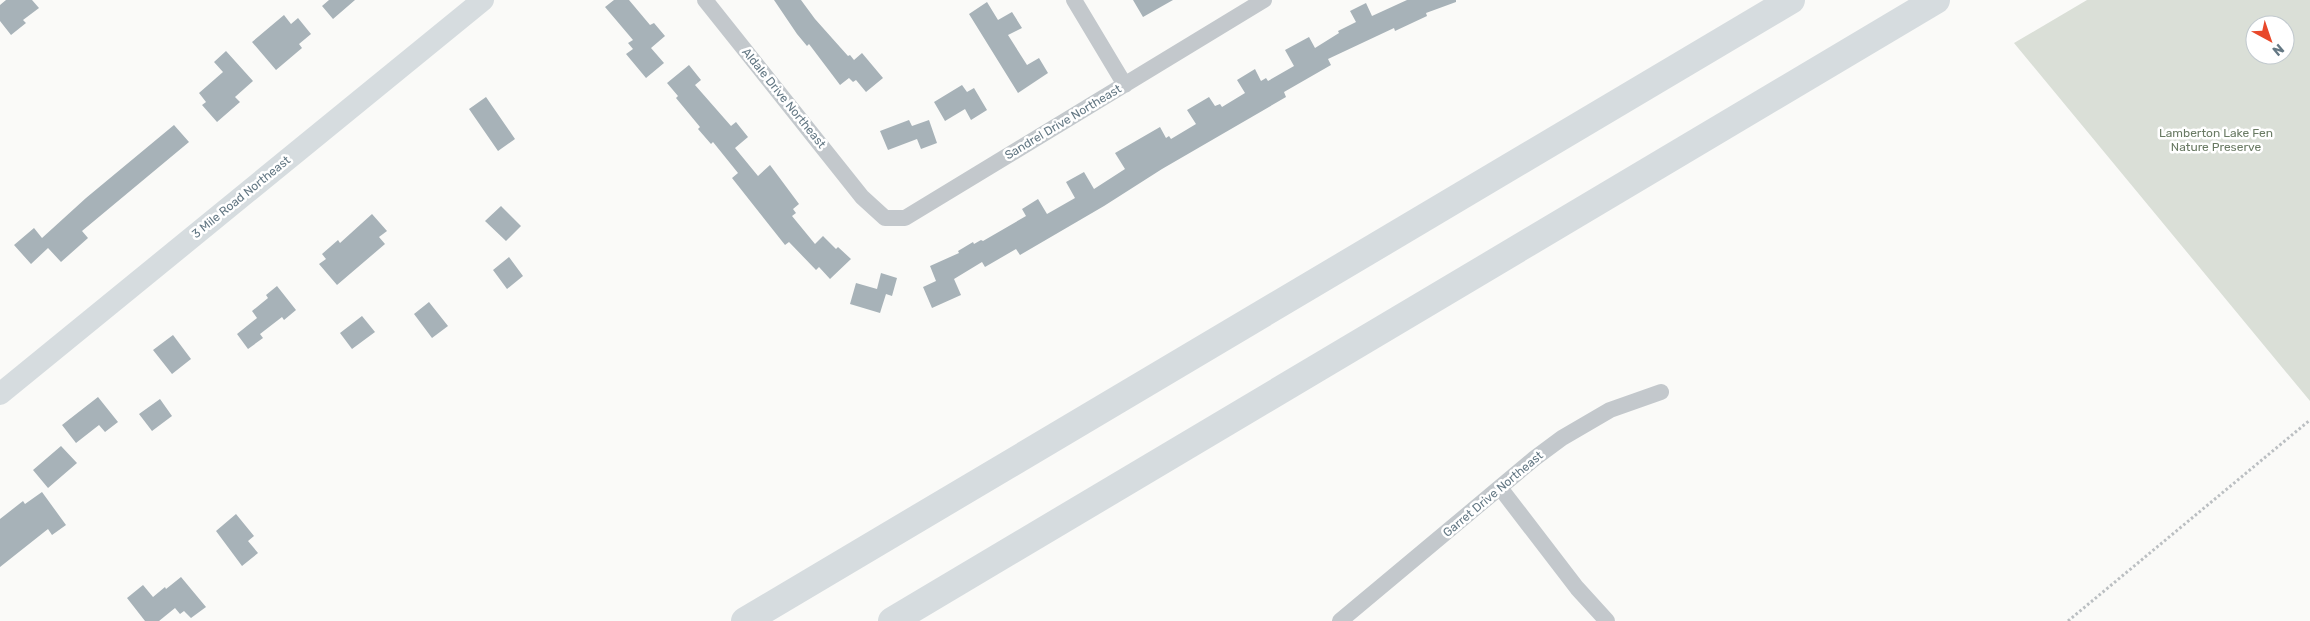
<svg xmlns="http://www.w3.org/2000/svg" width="2310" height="621" viewBox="0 0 2310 621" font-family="Rubik,sans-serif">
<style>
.green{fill:#dadfd7;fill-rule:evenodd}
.building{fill:#a7b2b8}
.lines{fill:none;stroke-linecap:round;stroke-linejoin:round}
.path{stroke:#bbbfc2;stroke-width:3;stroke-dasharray:2.5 2.5;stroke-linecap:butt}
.minor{stroke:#c3c8cc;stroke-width:16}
.secondary{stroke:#d6dcdf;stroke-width:22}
.motorway{stroke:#d6dcdf;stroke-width:28}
.labels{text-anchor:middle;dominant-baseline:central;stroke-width:5;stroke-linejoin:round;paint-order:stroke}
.street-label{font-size:12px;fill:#647884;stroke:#fff}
.park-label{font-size:12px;fill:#697a63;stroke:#fff}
</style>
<rect width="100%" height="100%" fill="#fafaf8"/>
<path class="green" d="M 2087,0 L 2310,0 L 2310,401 L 2014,43 ZM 2255,25 L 2285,25 L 2285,55 L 2255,55 Z"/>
<path class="building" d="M 6,0 L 32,0 L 39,8 L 23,20 L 26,23 L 11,35 L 0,21 L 0,5 Z
M 329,0 L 355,0 L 333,19 L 322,6 Z
M 614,0 L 629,0 L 650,25 L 654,23 L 665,36 L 651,48 L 664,63 L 646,78 L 626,54 L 633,49 L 628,43 L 633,40 L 605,7 Z
M 774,0 L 801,0 L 815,19 L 848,56 L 850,55 L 854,60 L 862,53 L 883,78 L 866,92 L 856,80 L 853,82 L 849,78 L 840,85 L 809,44 L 807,46 L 797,34 Z
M 1133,0 L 1173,0 L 1143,17 Z
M 1407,0 L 1456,0 L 1456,2 L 1426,13 L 1427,16 L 1395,31 L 1394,28 L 1328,59 L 1331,65 L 1284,92 L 1286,97 L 1162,169 L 1104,206 L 1020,255 L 1016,249 L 985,267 L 982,262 L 954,279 L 961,295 L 932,308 L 923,287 L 936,281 L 930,266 L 959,253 L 958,251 L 973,242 L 974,244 L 981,240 L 983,241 L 1026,216 L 1022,209 L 1038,199 L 1047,214 L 1075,198 L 1066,182 L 1084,172 L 1094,189 L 1125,169 L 1115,153 L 1160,127 L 1166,138 L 1169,136 L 1171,139 L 1196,124 L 1187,110 L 1209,97 L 1215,106 L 1220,104 L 1222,107 L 1245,93 L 1237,80 L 1255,69 L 1261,81 L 1266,78 L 1268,81 L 1294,66 L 1285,50 L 1309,37 L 1315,48 L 1339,33 L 1338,31 L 1356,22 L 1350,11 L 1366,3 L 1372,16 Z
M 987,2 L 998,20 L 1012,12 L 1022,28 L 1008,35 L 1027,65 L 1039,58 L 1048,73 L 1018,93 L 969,14 Z
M 284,15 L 291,24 L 298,18 L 311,34 L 299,44 L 302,48 L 276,70 L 252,42 Z
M 226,51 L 253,81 L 235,97 L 240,102 L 217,122 L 202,105 L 206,102 L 199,93 L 223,72 L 214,62 Z
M 689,65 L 701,80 L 695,85 L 731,126 L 736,122 L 748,137 L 735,148 L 758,176 L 770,165 L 799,204 L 793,209 L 796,213 L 792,216 L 815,244 L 823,236 L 836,249 L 838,247 L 851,259 L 830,279 L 819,267 L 816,270 L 789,242 L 785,245 L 732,178 L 738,173 L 713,142 L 711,144 L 698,129 L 700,127 L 676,98 L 678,96 L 667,83 Z
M 962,85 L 967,92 L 974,88 L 987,110 L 971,120 L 965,109 L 945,121 L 934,102 Z
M 486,97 L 515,139 L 498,151 L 469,109 Z
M 909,120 L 912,126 L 929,120 L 937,143 L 921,149 L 917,139 L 888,150 L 880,131 Z
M 174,125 L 189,142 L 82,231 L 88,238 L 61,262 L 48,248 L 31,264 L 14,245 L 34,228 L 42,238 L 86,198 Z
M 501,206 L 521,226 L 506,241 L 485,221 Z
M 372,214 L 387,231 L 379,237 L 385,244 L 337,285 L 319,264 L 326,259 L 322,254 L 338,240 L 340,243 Z
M 509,257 L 523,276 L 507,289 L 493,270 Z
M 881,273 L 897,278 L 892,296 L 886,294 L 880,313 L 850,304 L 856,283 L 877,289 Z
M 277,286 L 296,310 L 284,320 L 282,317 L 260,334 L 263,338 L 248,349 L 237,334 L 257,318 L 252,311 L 268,298 L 266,295 Z
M 429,302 L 448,326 L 432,338 L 414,314 Z
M 362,316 L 375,332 L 352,349 L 340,333 Z
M 173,335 L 191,359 L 172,374 L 153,350 Z
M 98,397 L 118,422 L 105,432 L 99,425 L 76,443 L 62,425 Z
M 160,399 L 172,416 L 152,431 L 139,414 Z
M 61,446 L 77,463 L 48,488 L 33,470 Z
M 42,492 L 66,525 L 52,535 L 48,529 L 0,567 L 0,519 L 23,501 L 25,504 Z
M 236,514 L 254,536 L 248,541 L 258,553 L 242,566 L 216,531 Z
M 181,577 L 206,607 L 191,618 L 184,611 L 180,614 L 175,608 L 159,621 L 145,621 L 127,598 L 143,585 L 153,597 L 165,587 L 166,589 Z"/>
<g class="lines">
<path class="path" d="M 2068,621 L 2310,420"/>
<path class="minor" d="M 705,0 L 862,197 L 885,218 L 905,218 L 1264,0
M 1074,0 L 1125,85
M 1501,489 L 1577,588 L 1607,621
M 1340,621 L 1535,458 L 1562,438 L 1610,410 L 1661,392"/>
<path class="secondary" d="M 0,394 L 483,0"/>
<path class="motorway" d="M 745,621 L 1791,0
M 892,621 L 1936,0"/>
</g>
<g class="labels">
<g class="street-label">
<text transform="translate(784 98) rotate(51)">Aldale Drive Northeast</text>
<text transform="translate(1063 122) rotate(-31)">Sandrel Drive Northeast</text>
<text transform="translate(241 197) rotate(-39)">3 Mile Road Northeast</text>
<text transform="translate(1493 494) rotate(-40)">Garret Drive Northeast</text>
</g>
<g class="park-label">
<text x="2216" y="133">Lamberton Lake Fen<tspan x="2216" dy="14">Nature Preserve</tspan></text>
</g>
</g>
<g transform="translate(2270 40) rotate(140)"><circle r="24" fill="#ffffff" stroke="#c1c9ce"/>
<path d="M0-4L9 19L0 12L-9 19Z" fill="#e8482a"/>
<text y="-8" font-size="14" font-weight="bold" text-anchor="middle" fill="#647884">N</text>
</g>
</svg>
